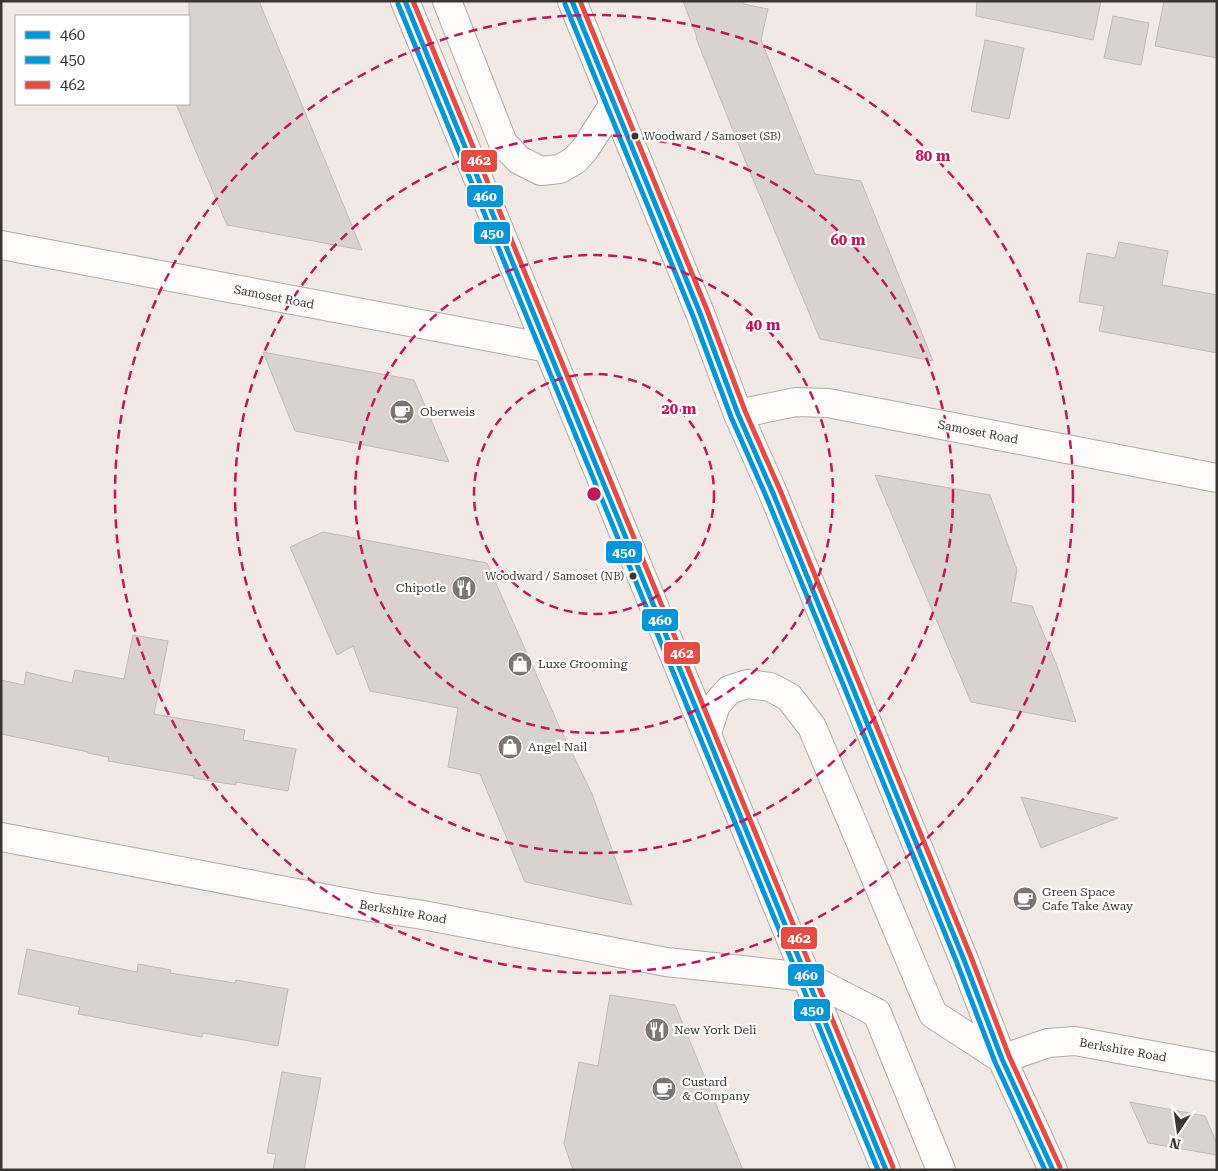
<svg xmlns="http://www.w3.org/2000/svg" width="1218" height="1171" viewBox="0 0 1218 1171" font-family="'Roboto Serif',serif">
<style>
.building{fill:#d9d2ce;stroke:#c3bbb8}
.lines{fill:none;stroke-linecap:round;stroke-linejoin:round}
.street-casing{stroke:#b1aaa7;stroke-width:30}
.primary-casing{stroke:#b1aaa7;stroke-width:30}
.street{stroke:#fdfcfb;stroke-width:28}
.primary{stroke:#fdfcfb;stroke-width:28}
.bus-1-casing{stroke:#fff;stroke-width:9}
.bus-2-casing{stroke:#fff;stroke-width:9}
.bus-3-casing{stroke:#fff;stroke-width:9}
.bus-1{stroke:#0696d7;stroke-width:5}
.bus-2{stroke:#0696d7;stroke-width:5}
.bus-3{stroke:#e54c44;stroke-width:5}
.ring{fill:none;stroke:#c2185b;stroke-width:2.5;stroke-dasharray:9 6}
.bus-dot{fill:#3c3633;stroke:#fff;stroke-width:2}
.labels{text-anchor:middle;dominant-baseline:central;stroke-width:4.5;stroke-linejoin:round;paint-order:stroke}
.bus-label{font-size:11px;fill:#3c3633;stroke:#fff;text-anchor:start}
.street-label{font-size:12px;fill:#3c3633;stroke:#fff}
.poi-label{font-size:12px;fill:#3c3633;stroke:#fff;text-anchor:start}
.centre{fill:#c2185b;stroke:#fff;stroke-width:2.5}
.ring-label{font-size:15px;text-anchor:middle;font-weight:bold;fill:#c2185b;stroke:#fff;stroke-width:4.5;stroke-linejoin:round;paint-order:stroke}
.line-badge{stroke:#fff;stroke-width:2}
.badge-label{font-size:14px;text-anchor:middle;font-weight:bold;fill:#fff}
</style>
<rect width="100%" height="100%" fill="#f2e9e5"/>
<path class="building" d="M 189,1 L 259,1 L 362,250 L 227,225 L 176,104 L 189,104 Z
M 683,1 L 743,1 L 744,4 L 768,9 L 761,40 L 815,174 L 861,181 L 933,361 L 820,339 L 745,160 L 696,38 L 697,38 Z
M 977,1 L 1101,1 L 1093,40 L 976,16 Z
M 1164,1 L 1217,1 L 1217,58 L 1155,46 Z
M 1113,16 L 1149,23 L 1141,65 L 1104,58 Z
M 985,40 L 1024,48 L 1009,119 L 971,111 Z
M 1119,242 L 1168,251 L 1162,285 L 1217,295 L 1217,353 L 1099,331 L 1104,306 L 1079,302 L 1087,253 L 1115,258 Z
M 263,352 L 414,380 L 449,462 L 295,431 Z
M 875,475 L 990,495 L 1017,570 L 1011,602 L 1032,606 L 1057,666 L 1076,722 L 971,702 Z
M 323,532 L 487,563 L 559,726 L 592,794 L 632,905 L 525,882 L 480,774 L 448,767 L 458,708 L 370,691 L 353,646 L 337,655 L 290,547 Z
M 133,635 L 168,641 L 154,714 L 245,730 L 243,740 L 296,749 L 288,791 L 236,782 L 236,785 L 193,778 L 194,776 L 108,761 L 109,757 L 88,753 L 88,752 L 1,734 L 1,680 L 24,685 L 26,672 L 72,683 L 75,670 L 124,679 Z
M 1021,797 L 1118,818 L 1041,848 Z
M 27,949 L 137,972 L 138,964 L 171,970 L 170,973 L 235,983 L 236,980 L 288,989 L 278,1046 L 203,1033 L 202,1037 L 78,1014 L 80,1007 L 18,994 Z
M 610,995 L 675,1005 L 743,1170 L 573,1170 L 564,1144 L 579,1062 L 598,1066 Z
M 282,1072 L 321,1078 L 304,1170 L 273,1170 L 276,1154 L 267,1153 Z
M 1130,1102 L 1205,1116 L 1217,1144 L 1217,1155 L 1148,1143 Z"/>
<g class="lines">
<defs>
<path id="street" d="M 1,245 L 548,348
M 738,414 L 796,402 L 828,403 L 1217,478
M 1,837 L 370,907 L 423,915 L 666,962 L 807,977
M 1002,1059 L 1048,1043 L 1075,1041 L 1217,1067"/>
<path id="primary" d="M 405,1 L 886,1170
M 447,1 L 503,143 L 519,160 L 541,171 L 560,169 L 575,160 L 585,149 L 614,104
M 572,1 L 700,313 L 738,414 L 773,493 L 964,960 L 1002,1059 L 1053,1170
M 707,733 L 716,705 L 729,690 L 747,684 L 770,687 L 789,697 L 812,727 L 933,1014 L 1002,1059
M 807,977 L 877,1013 L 941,1170"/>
</defs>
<use href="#street" class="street-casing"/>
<use href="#primary" class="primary-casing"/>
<use href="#street" class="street"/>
<use href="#primary" class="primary"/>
<defs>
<path id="bus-1" d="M 405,1 L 886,1170
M 572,1 L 700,313 L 738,414 L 773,493 L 964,960 L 1002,1059 L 1053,1170"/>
<path id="bus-2" d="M 398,4 L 878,1170
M 565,4 L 693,316 L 731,417 L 766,496 L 957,963 L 995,1062 L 1045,1170"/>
<path id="bus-3" d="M 413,1 L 893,1167
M 580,1 L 707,310 L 745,411 L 780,490 L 971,957 L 1009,1056 L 1060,1167"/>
</defs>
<use href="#bus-1" class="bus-1-casing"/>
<use href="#bus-2" class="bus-2-casing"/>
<use href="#bus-3" class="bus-3-casing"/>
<use href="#bus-1" class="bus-1"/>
<use href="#bus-2" class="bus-2"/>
<use href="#bus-3" class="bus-3"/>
</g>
<g class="ring">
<circle cx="594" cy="494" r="120"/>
<circle cx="594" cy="494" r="239"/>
<circle cx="594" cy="494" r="359"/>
<circle cx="594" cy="494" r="479"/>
</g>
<defs>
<symbol id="cafe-disc" viewBox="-11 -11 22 22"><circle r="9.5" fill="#7c7571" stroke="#fff"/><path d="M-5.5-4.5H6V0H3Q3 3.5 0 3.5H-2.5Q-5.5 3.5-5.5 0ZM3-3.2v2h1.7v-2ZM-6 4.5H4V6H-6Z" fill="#fff"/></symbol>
<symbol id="restaurant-disc" viewBox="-11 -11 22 22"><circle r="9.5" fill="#7c7571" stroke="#fff"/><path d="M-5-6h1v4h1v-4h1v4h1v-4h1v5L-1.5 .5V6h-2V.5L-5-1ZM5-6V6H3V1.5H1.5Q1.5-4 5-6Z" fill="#fff"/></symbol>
<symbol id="shop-disc" viewBox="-11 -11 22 22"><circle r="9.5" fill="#7c7571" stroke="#fff"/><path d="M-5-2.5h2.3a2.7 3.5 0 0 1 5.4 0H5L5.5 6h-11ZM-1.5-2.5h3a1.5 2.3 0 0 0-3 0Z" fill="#fff"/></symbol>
</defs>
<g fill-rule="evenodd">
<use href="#cafe-disc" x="388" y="398" width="28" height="28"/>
<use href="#restaurant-disc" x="450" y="574" width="28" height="28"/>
<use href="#shop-disc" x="506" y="650" width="28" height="28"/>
<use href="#shop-disc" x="496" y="733" width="28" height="28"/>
<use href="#cafe-disc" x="1011" y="885" width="28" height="28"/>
<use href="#restaurant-disc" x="643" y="1016" width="28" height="28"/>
<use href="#cafe-disc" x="650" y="1075" width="28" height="28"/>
</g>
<g class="bus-dot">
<circle cx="635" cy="136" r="4.5"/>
<circle cx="633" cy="576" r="4.5"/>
</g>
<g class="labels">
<g class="bus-label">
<text x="644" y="136">Woodward / Samoset (SB)</text>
<text x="624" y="576" text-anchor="end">Woodward / Samoset (NB)</text>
</g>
<g class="street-label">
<text transform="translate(274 297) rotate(11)">Samoset Road</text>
<text transform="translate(978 432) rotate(11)">Samoset Road</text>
<text transform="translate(403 912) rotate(10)">Berkshire Road</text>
<text transform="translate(1123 1050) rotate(10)">Berkshire Road</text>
</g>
<g class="poi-label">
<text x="420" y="412">Oberweis</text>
<text x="446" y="588" text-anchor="end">Chipotle</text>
<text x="538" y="664">Luxe Grooming</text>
<text x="528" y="747">Angel Nail</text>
<text x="1042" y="892">Green Space<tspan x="1042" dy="14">Cafe Take Away</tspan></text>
<text x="674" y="1030">New York Deli</text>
<text x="682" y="1082">Custard<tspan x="682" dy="14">&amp; Company</tspan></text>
</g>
</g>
<circle cx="594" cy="494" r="8" class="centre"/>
<g class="ring-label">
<text x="933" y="161">80 m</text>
<text x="848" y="245">60 m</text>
<text x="763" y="330">40 m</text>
<text x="679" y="414">20 m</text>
</g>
<g class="line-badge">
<rect x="460" y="149" width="38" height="24" rx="5" fill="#e54c44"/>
<rect x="466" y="184" width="38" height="24" rx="5" fill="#0696d7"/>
<rect x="473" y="221" width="38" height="24" rx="5" fill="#0696d7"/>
<rect x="605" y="540" width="38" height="24" rx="5" fill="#0696d7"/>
<rect x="641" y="608" width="38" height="24" rx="5" fill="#0696d7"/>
<rect x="663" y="641" width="38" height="24" rx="5" fill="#e54c44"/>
<rect x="780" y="926" width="38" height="24" rx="5" fill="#e54c44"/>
<rect x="787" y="963" width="38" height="24" rx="5" fill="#0696d7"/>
<rect x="793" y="998" width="38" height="24" rx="5" fill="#0696d7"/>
</g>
<g class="badge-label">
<text x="479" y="165">462</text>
<text x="485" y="201">460</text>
<text x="492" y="238">450</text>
<text x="624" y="557">450</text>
<text x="660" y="625">460</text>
<text x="682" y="658">462</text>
<text x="799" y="943">462</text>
<text x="806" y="980">460</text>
<text x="812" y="1015">450</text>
</g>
<rect width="1218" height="1171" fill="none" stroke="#3c3633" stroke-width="5"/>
<rect x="15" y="15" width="175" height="90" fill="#ffffff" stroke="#b1afad"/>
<rect x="25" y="31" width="25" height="8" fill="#0696d7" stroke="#b1afad"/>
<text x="60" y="40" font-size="15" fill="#3c3633">460</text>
<rect x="25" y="56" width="25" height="8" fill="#0696d7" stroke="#b1afad"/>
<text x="60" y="65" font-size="15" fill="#3c3633">450</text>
<rect x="25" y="81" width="25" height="8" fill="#e54c44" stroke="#b1afad"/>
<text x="60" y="90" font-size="15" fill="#3c3633">462</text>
<g transform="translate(1178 1131) rotate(193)" stroke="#ffffff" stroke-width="4" paint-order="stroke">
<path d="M0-4L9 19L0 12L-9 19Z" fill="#3c3633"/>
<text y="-8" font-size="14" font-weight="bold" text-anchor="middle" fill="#3c3633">N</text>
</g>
</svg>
